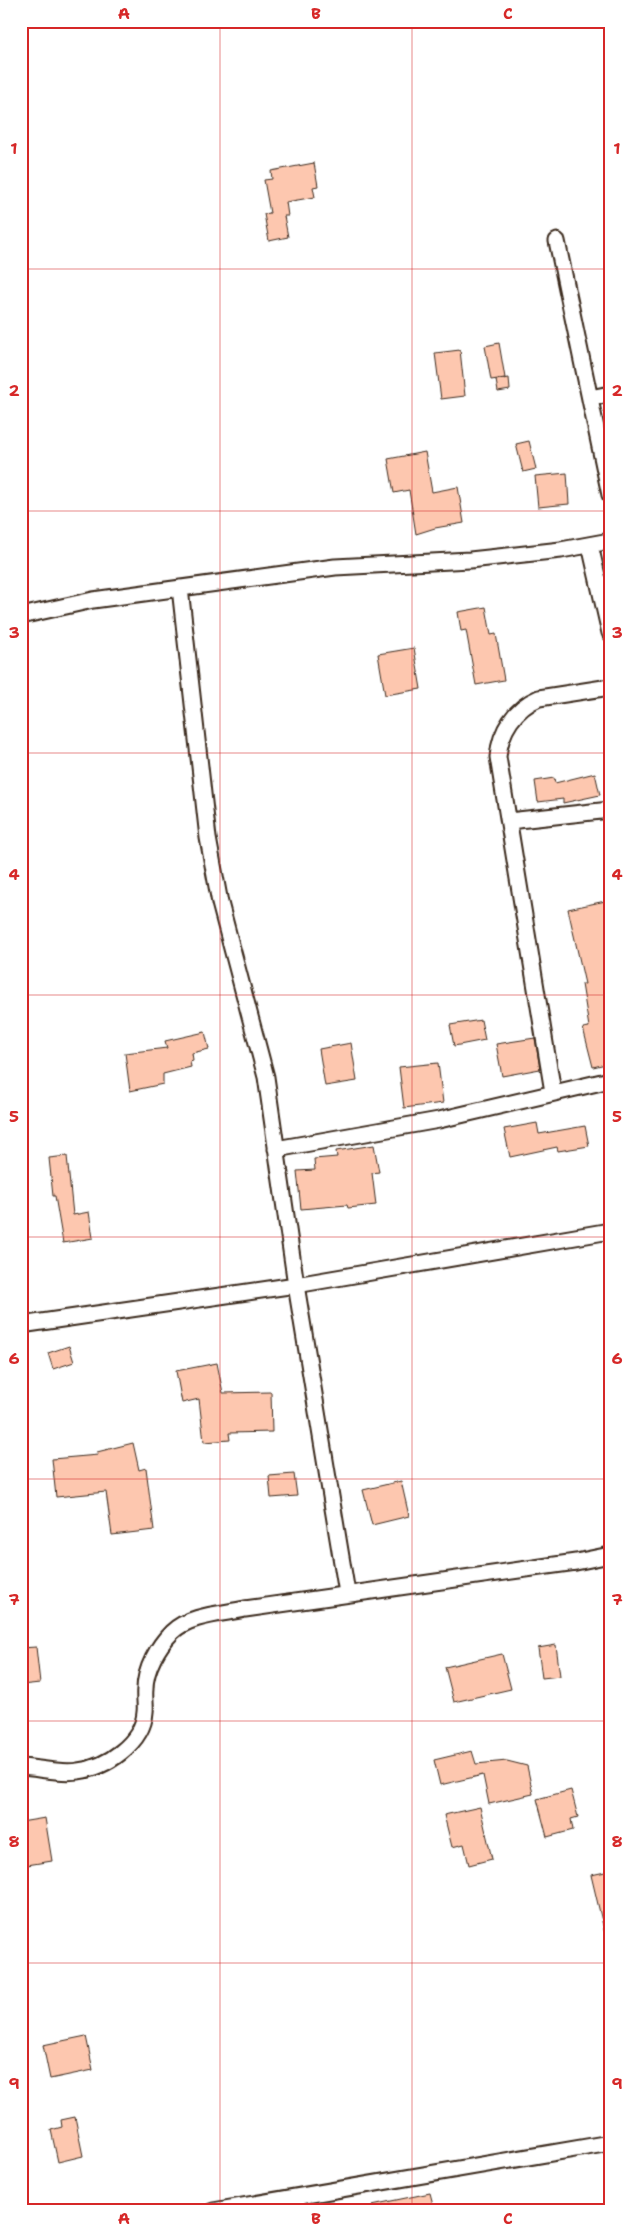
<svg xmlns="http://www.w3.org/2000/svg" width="631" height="2232" viewBox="0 0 631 2232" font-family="'Shantell Sans',sans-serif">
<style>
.building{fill:#fdc7af;stroke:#3b2a1e}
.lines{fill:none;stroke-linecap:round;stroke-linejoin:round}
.minor-casing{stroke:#3b2a1e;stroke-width:19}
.minor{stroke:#fff;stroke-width:15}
.grid{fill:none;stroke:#d62828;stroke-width:1;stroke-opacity:0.55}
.neatline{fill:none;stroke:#d62828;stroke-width:2}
.grid-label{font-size:16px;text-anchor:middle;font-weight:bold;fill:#d62828}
</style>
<rect width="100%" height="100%" fill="#fff"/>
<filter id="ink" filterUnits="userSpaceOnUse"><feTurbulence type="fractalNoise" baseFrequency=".02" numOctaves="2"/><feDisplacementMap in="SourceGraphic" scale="10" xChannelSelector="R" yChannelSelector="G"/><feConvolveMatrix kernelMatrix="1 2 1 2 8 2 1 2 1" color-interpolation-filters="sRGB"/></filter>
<g filter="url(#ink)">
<path class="building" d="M 314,163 L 318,186 L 313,187 L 315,197 L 286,202 L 288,216 L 284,216 L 288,237 L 269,241 L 264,214 L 270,213 L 264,180 L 272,179 L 271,171 Z
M 499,343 L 505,378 L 491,380 L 485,346 Z
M 460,350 L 465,396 L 441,399 L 435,353 Z
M 509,378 L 510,390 L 498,392 L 496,380 Z
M 529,441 L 536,469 L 523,472 L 516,444 Z
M 425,452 L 432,492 L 458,487 L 464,523 L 435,528 L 416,534 L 409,490 L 394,493 L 388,459 Z
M 567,473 L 569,504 L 538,507 L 535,476 Z
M 486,607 L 491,635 L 496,634 L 504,680 L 476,685 L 466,630 L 461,631 L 458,612 Z
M 414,648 L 421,689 L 385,695 L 378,654 Z
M 595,773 L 600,795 L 563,803 L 563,799 L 538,802 L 535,781 L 554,778 L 555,783 Z
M 610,900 L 610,1063 L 593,1067 L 583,1028 L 589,1027 L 582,984 L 585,984 L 568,909 Z
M 481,1020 L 485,1040 L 454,1046 L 450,1025 Z
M 205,1032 L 209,1049 L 192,1053 L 193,1060 L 190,1061 L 191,1067 L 163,1074 L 163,1084 L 130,1091 L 125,1053 L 167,1048 L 165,1041 Z
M 535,1038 L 540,1069 L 502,1076 L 496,1044 Z
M 351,1043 L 357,1081 L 325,1086 L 319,1049 Z
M 438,1063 L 443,1103 L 404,1108 L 399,1067 Z
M 537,1123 L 539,1134 L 585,1126 L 589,1146 L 558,1151 L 557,1147 L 510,1157 L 504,1129 Z
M 374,1145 L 379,1172 L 372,1173 L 376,1205 L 348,1208 L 347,1205 L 301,1209 L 297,1171 L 315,1170 L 314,1159 L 337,1157 L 336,1151 Z
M 67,1156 L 73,1215 L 89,1212 L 93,1238 L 63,1243 L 55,1196 L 53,1196 L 49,1158 Z
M 69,1346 L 74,1362 L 53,1369 L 48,1353 Z
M 217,1363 L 223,1393 L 271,1392 L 272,1432 L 229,1433 L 230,1440 L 204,1442 L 199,1399 L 182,1403 L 176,1371 Z
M 133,1443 L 139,1470 L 146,1468 L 154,1530 L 112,1535 L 106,1492 L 56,1497 L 52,1459 L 98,1455 L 97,1452 Z
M 294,1474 L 297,1496 L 271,1498 L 269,1476 Z
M 401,1481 L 409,1516 L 372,1525 L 363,1490 Z
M 556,1645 L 560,1676 L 542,1678 L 538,1648 Z
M 36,1647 L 40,1683 L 21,1685 L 21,1648 Z
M 502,1654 L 511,1689 L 454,1702 L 445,1667 Z
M 472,1751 L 476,1764 L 507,1761 L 527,1766 L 533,1794 L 489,1804 L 483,1775 L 440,1785 L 434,1760 Z
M 571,1790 L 578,1817 L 571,1819 L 573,1830 L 547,1837 L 537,1799 Z
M 480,1807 L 492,1859 L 469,1865 L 464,1844 L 452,1847 L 444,1815 Z
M 45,1818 L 52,1861 L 21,1866 L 21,1822 Z
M 610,1871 L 610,1933 L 605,1934 L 591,1875 Z
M 86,2036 L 93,2070 L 50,2079 L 43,2045 Z
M 75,2117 L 83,2156 L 58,2162 L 51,2130 L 62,2127 L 61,2120 Z
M 430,2193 L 434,2208 L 420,2211 L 373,2211 L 372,2205 Z"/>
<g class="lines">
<defs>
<path id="minor" d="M 557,241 L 610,495
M 590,398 L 610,394
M 590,545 L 610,633
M 180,588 L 208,838 L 220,903 L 266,1077 L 296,1285 L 347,1593
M 21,616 L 93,600 L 335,567 L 470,560 L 561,550 L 610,541
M 509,821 L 610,810
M 553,1092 L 498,757 C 500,731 515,708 539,698 L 610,687
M 276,1149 L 439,1120 L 610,1080
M 21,1325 L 296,1285 L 610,1231
M 21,1767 C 39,1768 60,1774 78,1771 C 106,1768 143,1743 145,1712 C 146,1705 144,1697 145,1689 C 145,1669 158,1646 172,1632 C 189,1615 222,1614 245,1609 L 576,1562 L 610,1555
M 213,2211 L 610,2143"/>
</defs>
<use href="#minor" class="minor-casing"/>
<use href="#minor" class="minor"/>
</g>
</g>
<path class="grid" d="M 220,21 L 220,2211M 412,21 L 412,2211M 21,269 L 610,269M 21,511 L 610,511M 21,753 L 610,753M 21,995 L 610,995M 21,1237 L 610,1237M 21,1479 L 610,1479M 21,1721 L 610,1721M 21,1963 L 610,1963"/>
<rect width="631" height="2232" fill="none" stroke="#fff" stroke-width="55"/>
<rect x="28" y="28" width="576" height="2176" class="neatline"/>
<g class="grid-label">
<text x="124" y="19">A</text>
<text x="316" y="19">B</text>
<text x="508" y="19">C</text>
<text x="14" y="154">1</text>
<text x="617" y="154">1</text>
<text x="14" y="396">2</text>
<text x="617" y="396">2</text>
<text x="14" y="638">3</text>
<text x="617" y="638">3</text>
<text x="14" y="880">4</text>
<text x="617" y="880">4</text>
<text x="14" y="1122">5</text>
<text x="617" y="1122">5</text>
<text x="14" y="1364">6</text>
<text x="617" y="1364">6</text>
<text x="14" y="1605">7</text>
<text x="617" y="1605">7</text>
<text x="14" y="1847">8</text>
<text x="617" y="1847">8</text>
<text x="14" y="2089">9</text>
<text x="617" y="2089">9</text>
<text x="124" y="2224">A</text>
<text x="316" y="2224">B</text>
<text x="508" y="2224">C</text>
</g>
</svg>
